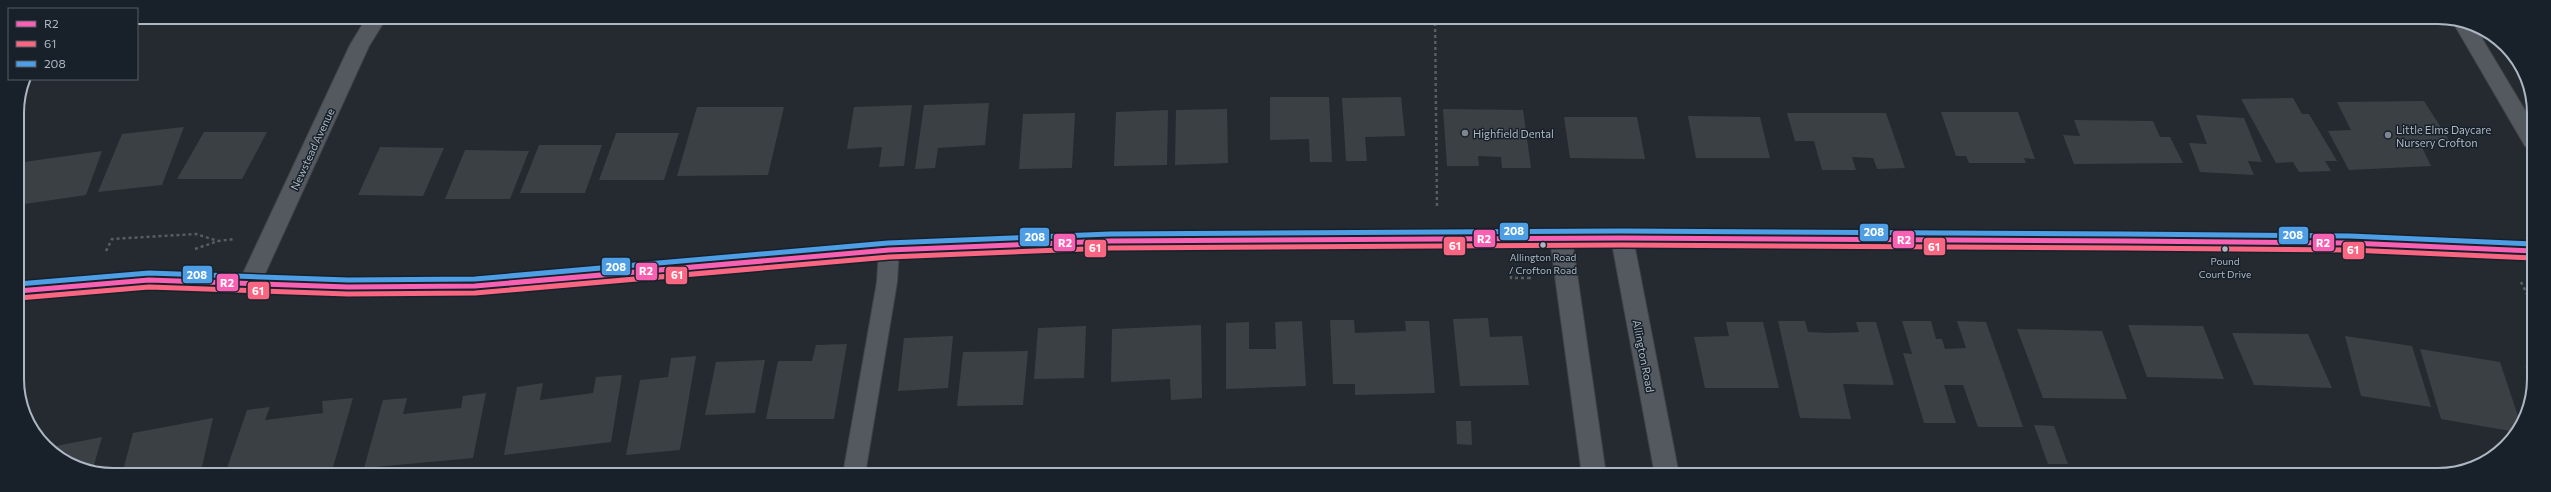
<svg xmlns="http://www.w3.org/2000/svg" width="2551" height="492" viewBox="0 0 2551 492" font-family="Commissioner,sans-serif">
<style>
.building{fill:#3b4045}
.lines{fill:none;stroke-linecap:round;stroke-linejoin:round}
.service-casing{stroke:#404449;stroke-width:2}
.minor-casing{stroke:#404449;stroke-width:2}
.primary-casing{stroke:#41474d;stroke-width:2}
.path{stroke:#575d63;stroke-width:2.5;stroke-dasharray:3 3;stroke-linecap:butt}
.service{fill:#54585f;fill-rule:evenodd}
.minor{fill:#54585f;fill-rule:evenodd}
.primary{fill:#575b61;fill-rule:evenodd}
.bus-1-casing{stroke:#18212a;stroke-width:8}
.bus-2-casing{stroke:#18212a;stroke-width:8}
.bus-3-casing{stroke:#18212a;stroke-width:8}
.bus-1{stroke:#f860b3;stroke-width:5}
.bus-2{stroke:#fa6682;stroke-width:5}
.bus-3{stroke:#4d9ee5;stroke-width:5}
.poi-dot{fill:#7d8690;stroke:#18212a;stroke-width:1.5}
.bus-dot{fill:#adb7c3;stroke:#18212a;stroke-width:1.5}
.labels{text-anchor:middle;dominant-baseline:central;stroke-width:3;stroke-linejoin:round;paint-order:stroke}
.bus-label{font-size:10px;fill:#adb7c3;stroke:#18212a}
.poi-label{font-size:11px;fill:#adb7c3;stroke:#18212a;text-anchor:start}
.street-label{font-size:11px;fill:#adb7c3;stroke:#18212a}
.rim{fill:none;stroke:#adb7c3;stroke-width:2}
.line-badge{stroke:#18212a;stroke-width:1.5}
.badge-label{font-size:11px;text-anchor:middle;font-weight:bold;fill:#fff}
</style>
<rect width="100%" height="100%" fill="#242a30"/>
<path class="building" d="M 1270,97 L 1329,97 L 1332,162 L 1310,162 L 1309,139 L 1270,140 Z
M 1401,97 L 1405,136 L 1365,137 L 1367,161 L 1346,161 L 1342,98 Z
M 2293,98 L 2302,114 L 2309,114 L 2337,161 L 2325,161 L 2331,171 L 2299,172 L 2293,162 L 2276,163 L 2241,99 Z
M 2424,101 L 2449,140 L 2419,141 L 2431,166 L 2349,170 L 2328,131 L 2351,130 L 2337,102 Z
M 989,103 L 985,145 L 938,148 L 935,168 L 915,169 L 924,105 Z
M 912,105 L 904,166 L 879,167 L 882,147 L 847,149 L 854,107 Z
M 697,107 L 784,107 L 768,175 L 677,176 Z
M 1227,109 L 1228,163 L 1175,165 L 1176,110 Z
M 1443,109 L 1523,110 L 1531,168 L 1502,168 L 1501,157 L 1478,156 L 1479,166 L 1447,166 Z
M 1168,110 L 1167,165 L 1114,166 L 1116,112 Z
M 1941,112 L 2018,112 L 2035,159 L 2024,158 L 2026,163 L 1969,163 L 1966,156 L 1956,156 Z
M 1075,113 L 1072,168 L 1019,169 L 1023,114 Z
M 1787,113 L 1886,113 L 1905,168 L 1877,169 L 1873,158 L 1852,157 L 1856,170 L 1822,170 L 1814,141 L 1795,141 Z
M 2196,115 L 2244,118 L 2262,162 L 2248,161 L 2254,175 L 2200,172 L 2189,143 L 2207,144 Z
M 1688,116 L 1760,117 L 1770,158 L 1696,158 Z
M 1564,117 L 1637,117 L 1645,159 L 1570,158 Z
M 2074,120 L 2153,121 L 2160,137 L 2170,137 L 2183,163 L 2074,164 L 2063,135 L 2080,136 Z
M 184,127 L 162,185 L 98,192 L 122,134 Z
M 204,132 L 267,132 L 242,179 L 177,179 Z
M 616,133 L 679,133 L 664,180 L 599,180 Z
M 539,145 L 602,145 L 585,193 L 520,193 Z
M 380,147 L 444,148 L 423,196 L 358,195 Z
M 465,150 L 529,151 L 510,199 L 445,199 Z
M 102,151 L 86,195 L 18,205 L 17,178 L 24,162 Z
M 1488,318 L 1490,337 L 1522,336 L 1529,385 L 1460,386 L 1453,319 Z
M 1330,320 L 1354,320 L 1355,333 L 1406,331 L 1405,321 L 1429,321 L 1435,393 L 1355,395 L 1355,384 L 1333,384 Z
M 1302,321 L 1306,386 L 1226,389 L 1226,323 L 1249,322 L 1249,349 L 1276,349 L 1275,322 Z
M 1778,321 L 1805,321 L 1808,332 L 1830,333 L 1859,332 L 1856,322 L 1876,322 L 1894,385 L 1843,384 L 1851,419 L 1800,418 Z
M 1902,321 L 1931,321 L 1936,339 L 1942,339 L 1945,349 L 1966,348 L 1957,321 L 1986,322 L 2023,427 L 1978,427 L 1963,385 L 1944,385 L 1956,423 L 1924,423 L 1903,353 L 1912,354 Z
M 1726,322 L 1763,322 L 1779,388 L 1705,388 L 1694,337 L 1729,336 Z
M 1201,325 L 1202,398 L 1171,400 L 1170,379 L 1111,382 L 1112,329 Z
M 2128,325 L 2203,326 L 2224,379 L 2147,377 Z
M 1086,326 L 1084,378 L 1034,379 L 1038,328 Z
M 2017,329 L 2102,331 L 2127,399 L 2043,398 Z
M 2232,333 L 2308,334 L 2332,388 L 2254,385 Z
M 953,336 L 948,388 L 898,391 L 904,338 Z
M 2345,336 L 2412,346 L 2431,407 L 2361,396 Z
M 847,344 L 834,419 L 766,419 L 778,361 L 812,361 L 816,345 Z
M 2420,349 L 2500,362 L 2521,425 L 2516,432 L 2441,419 Z
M 1028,351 L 1023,405 L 957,406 L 963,352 Z
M 696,356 L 680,450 L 626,455 L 640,380 L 668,377 L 671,358 Z
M 765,360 L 755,413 L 705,415 L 716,362 Z
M 2525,367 L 2533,368 L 2533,389 Z
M 622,375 L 611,442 L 504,455 L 517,387 L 543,383 L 540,400 L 593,393 L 596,377 Z
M 486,393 L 473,458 L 364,468 L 383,400 L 407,398 L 403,414 L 461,408 L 463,396 Z
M 353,398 L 331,474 L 225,474 L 247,410 L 270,407 L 265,420 L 323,413 L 322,401 Z
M 213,418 L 202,467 L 165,474 L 122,474 L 133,433 Z
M 1456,421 L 1471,421 L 1472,445 L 1457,444 Z
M 2034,425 L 2054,426 L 2068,464 L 2048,464 Z
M 102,437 L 92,472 L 70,465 L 46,448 Z"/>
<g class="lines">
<defs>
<path id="service" d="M 889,242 L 896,244 L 899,250 L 897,282 L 865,474 L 843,474 L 877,282 L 879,250 L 882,244 Z"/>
<path id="minor" d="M 367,17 L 387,17 L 369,46 L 258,289 L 250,291 L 242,289 L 239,282 L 350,45 Z
M 2456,20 L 2477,30 L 2532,122 L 2532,148 L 2525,146 L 2454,24 Z
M 1622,229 L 1630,232 L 1633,238 L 1679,475 L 1655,475 L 1611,238 L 1614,232 Z
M 1561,230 L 1569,233 L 1572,239 L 1606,475 L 1582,475 L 1550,239 L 1553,233 Z"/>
<path id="primary" d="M 1622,229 L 2350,234 L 2533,242 L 2533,260 L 2350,252 L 2126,250 L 1622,247 L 1110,250 L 889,259 L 475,295 L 348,296 L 149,289 L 18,300 L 18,282 L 149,271 L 348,278 L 475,277 L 889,241 L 1110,232 Z"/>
</defs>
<use href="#service" class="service-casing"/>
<use href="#minor" class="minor-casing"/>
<use href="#primary" class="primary-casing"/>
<path class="path" d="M 1435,17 L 1437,207
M 195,249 L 218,241 L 235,239
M 106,251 L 112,239 L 196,234 L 218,241
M 1511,270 L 1511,278 L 1529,278
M 1528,271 L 1529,278 L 1533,278
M 2521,282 L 2527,294"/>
<use href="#service" class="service"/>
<use href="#minor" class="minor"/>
<use href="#primary" class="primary"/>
<defs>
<path id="bus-1" d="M 18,291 L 149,280 L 348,287 L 475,286 L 889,250 L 1110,241 L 1622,238 L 2126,241 L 2350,243 L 2533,251"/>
<path id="bus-2" d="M 19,298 L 149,287 L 348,294 L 475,293 L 889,257 L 1110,248 L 1622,245 L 2126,248 L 2350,250 L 2533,258"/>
<path id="bus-3" d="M 18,284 L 149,273 L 348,280 L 475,279 L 888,243 L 1110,234 L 1622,231 L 2126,234 L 2350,236 L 2533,244"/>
</defs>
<use href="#bus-1" class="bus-1-casing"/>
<use href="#bus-2" class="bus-2-casing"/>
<use href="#bus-3" class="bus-3-casing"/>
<use href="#bus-1" class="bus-1"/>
<use href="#bus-2" class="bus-2"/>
<use href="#bus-3" class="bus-3"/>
</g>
<g class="poi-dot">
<circle cx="1465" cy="133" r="4"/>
<circle cx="2388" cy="135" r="4"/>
</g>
<g class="bus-dot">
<circle cx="1543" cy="245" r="3.5"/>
<circle cx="2225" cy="249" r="3.5"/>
</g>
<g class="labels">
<g class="bus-label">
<text x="1543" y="257">Allington Road<tspan x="1543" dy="13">/ Crofton Road</tspan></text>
<text x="2225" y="261">Pound<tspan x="2225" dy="13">Court Drive</tspan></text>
</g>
<g class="poi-label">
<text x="2396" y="129">Little Elms Daycare<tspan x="2396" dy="13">Nursery Crofton</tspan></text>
<text x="1473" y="133">Highfield Dental</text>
</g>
<g class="street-label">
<text transform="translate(312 149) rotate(-65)">Newstead Avenue</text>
<text transform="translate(1644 356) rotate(79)">Allington Road</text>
</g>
</g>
<path d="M0 0H2551V492H0ZM113 24H2438A89 89 0 0 1 2527 113V379A89 89 0 0 1 2438 468H113A89 89 0 0 1 24 379V113A89 89 0 0 1 113 24Z" fill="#18212a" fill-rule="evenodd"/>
<path class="rim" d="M113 24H2438A89 89 0 0 1 2527 113V379A89 89 0 0 1 2438 468H113A89 89 0 0 1 24 379V113A89 89 0 0 1 113 24Z"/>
<g class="line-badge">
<rect x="1499" y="222" width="30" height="19" rx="4" fill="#4d9ee5"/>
<rect x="1859" y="223" width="30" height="19" rx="4" fill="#4d9ee5"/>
<rect x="2278" y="226" width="31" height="19" rx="4" fill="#4d9ee5"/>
<rect x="1019" y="227" width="31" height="20" rx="4" fill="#4d9ee5"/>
<rect x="1473" y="229" width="23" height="19" rx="4" fill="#f860b3"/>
<rect x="1892" y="230" width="23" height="19" rx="4" fill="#f860b3"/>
<rect x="2312" y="233" width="23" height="19" rx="4" fill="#f860b3"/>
<rect x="1053" y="233" width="23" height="19" rx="4" fill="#f860b3"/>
<rect x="1443" y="236" width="23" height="20" rx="4" fill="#fa6682"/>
<rect x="1923" y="237" width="23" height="19" rx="4" fill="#fa6682"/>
<rect x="1084" y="239" width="23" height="19" rx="4" fill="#fa6682"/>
<rect x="2342" y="241" width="23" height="19" rx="4" fill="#fa6682"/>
<rect x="601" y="257" width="30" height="19" rx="4" fill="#4d9ee5"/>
<rect x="635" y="262" width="23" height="19" rx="4" fill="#f860b3"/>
<rect x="182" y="265" width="31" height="19" rx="4" fill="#4d9ee5"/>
<rect x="665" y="266" width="23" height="19" rx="4" fill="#fa6682"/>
<rect x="216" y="273" width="23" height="19" rx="4" fill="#f860b3"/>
<rect x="247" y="281" width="23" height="19" rx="4" fill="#fa6682"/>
</g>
<g class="badge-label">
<text x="1514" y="235">208</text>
<text x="1874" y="236">208</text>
<text x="2293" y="239">208</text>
<text x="1035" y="241">208</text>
<text x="1484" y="243">R2</text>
<text x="1904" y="244">R2</text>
<text x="2323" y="247">R2</text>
<text x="1065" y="247">R2</text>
<text x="1455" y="250">61</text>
<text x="1934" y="251">61</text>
<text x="1095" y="252">61</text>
<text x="2353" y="254">61</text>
<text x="616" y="271">208</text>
<text x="646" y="275">R2</text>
<text x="197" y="279">208</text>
<text x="677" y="279">61</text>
<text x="227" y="287">R2</text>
<text x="258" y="295">61</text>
</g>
<rect x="8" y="8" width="130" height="72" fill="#18212a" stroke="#545d67"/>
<rect x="16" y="21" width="20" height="6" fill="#f860b3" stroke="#545d67"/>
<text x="44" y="28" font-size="12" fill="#adb7c3">R2</text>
<rect x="16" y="41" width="20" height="6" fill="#fa6682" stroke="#545d67"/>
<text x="44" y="48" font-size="12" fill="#adb7c3">61</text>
<rect x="16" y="61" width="20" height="6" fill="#4d9ee5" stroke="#545d67"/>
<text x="44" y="68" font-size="12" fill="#adb7c3">208</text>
</svg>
